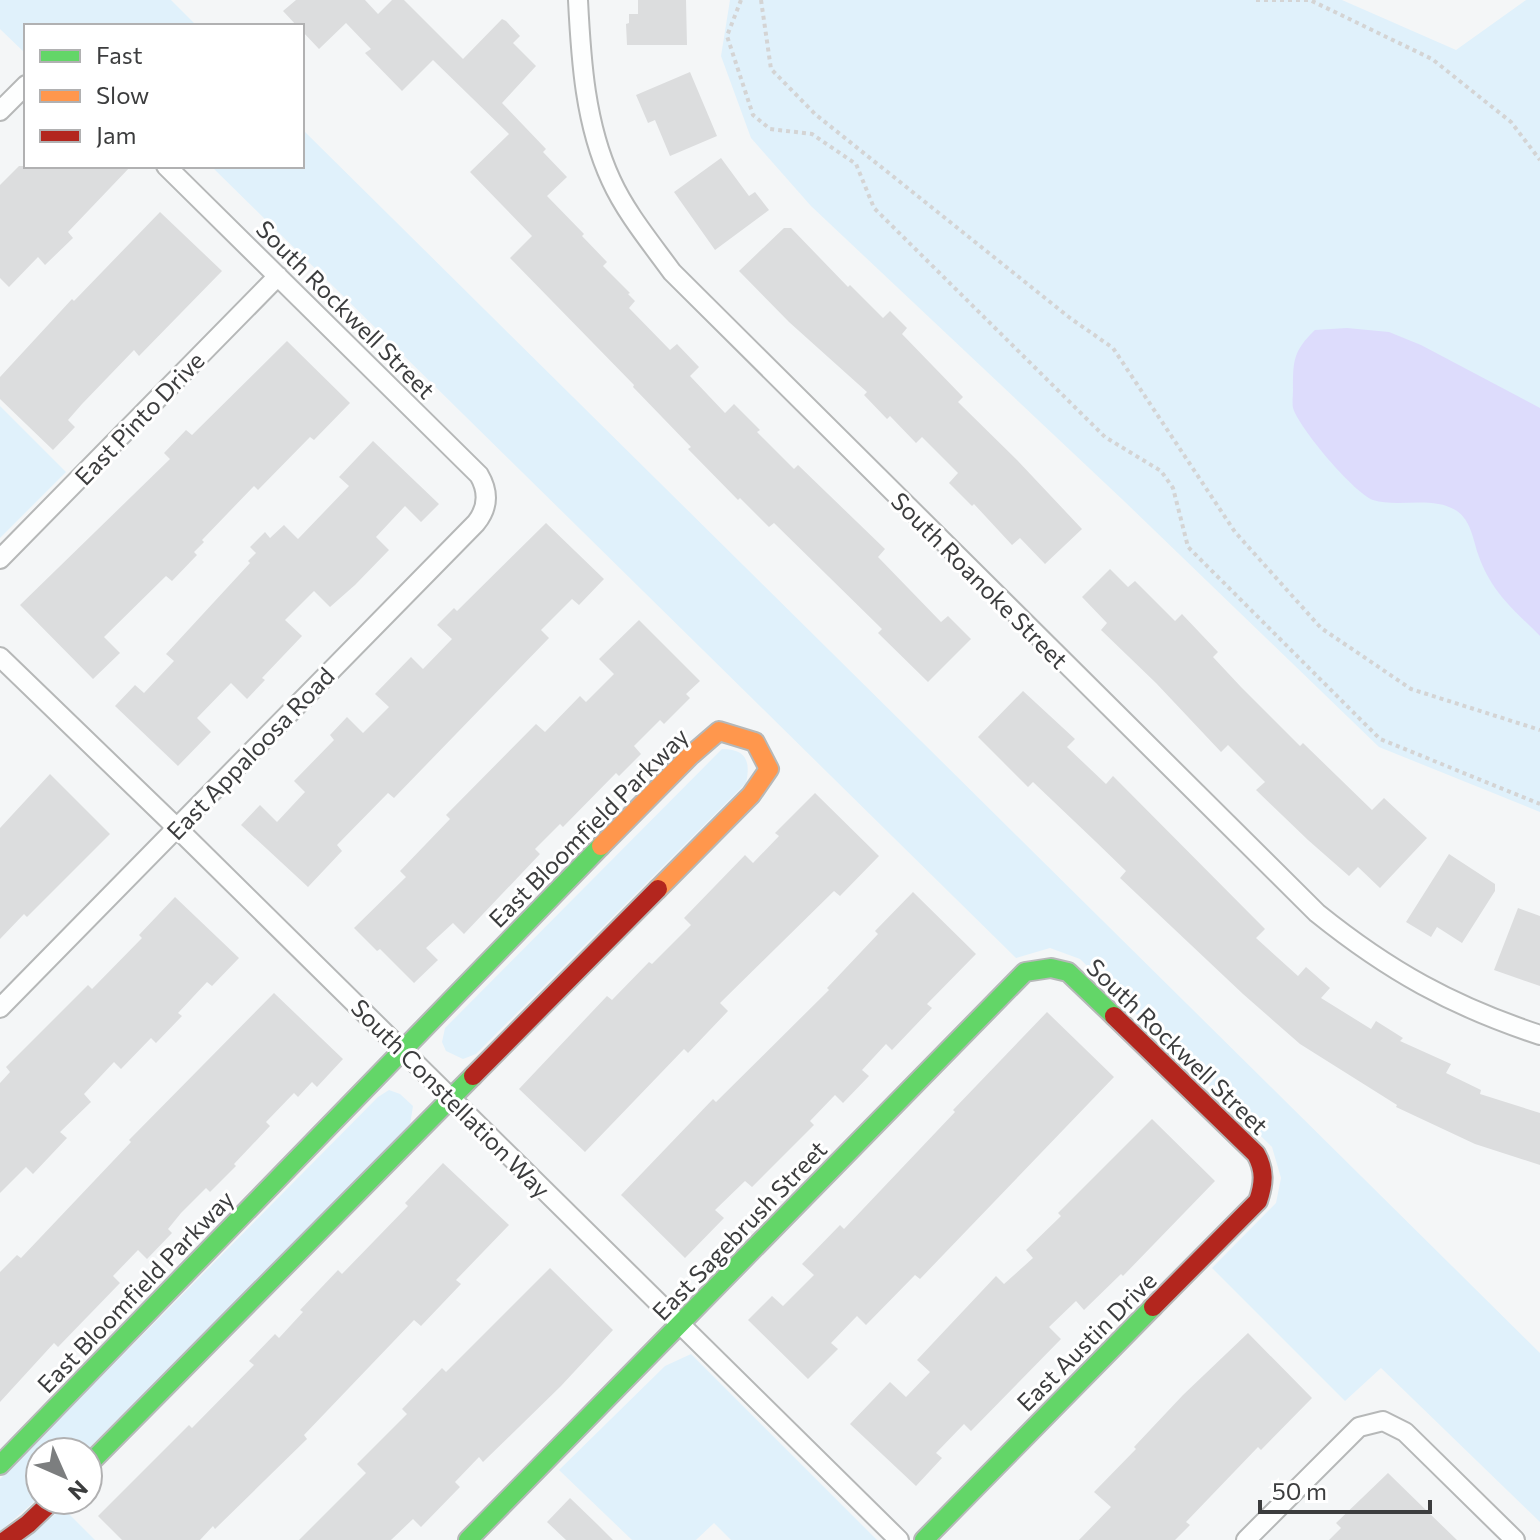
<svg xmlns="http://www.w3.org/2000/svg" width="1540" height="1540" viewBox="0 0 1540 1540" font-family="Commissioner,sans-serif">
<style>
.green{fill:#e0f1fb}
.water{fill:#dddcfc}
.building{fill:#dcddde}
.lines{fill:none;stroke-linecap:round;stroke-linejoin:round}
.street-casing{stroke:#b6b8b8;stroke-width:22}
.fast-casing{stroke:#b6b8b8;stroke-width:22}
.slow-casing{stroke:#b6b8b8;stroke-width:22}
.jam-casing{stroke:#b6b8b8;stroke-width:22}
.path{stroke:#d4d4d4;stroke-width:4;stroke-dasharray:4 4;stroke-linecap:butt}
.street{stroke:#fdfefe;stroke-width:18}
.fast{stroke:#63d668;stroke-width:18}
.slow{stroke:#ff974d;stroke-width:18}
.jam{stroke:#b3261e;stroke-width:18}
.labels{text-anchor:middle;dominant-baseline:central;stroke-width:6;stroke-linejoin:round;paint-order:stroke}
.street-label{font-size:24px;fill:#3c3d3e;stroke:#fff}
</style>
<rect width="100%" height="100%" fill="#f4f6f7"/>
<path class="green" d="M 0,0 L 171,0 L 197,26 L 26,26 L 26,54 L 0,29 Z
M 730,0 L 1342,0 L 1456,50 L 1526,0 L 1540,0 L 1540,812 L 1379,747 L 1124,501 L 811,206 L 751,138 L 721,56 Z
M 302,129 L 1540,1353 L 1540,1522 L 1381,1368 L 1345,1401 L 1212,1268 L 1276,1203 L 1281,1178 L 1272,1147 L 1080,959 L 1050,948 L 1016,958 L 211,166 L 302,166 Z
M 0,406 L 66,472 L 0,538 Z
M 722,749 C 746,749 751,761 746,783 L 476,1054 L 463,1059 L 446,1051 L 442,1042 L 445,1028 Z
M 389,1090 L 400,1094 L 413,1106 L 410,1125 L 85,1452 L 40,1452 L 40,1497 L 0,1531 L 0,1479 L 378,1097 Z
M 691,1354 L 877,1540 L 731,1540 L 714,1523 L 696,1540 L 632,1540 L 559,1470 L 665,1366 Z
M 63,1508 L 95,1540 L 23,1540 Z"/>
<path class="water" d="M 1347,328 L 1389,332 L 1421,345 L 1540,408 L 1540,636 C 1513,609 1491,592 1478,554 C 1473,539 1471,521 1457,511 C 1433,495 1398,508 1373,500 C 1354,493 1299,428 1293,408 C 1292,403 1293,395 1293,390 C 1293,361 1293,351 1315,330 Z"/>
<path class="building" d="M 296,0 L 365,0 L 378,14 L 392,0 L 404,0 L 463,59 L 502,19 L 506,21 L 520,36 L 513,43 L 536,66 L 502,103 L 546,149 L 543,152 L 567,177 L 547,196 L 584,234 L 582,236 L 607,262 L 603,266 L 630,293 L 628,294 L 635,301 L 629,308 L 670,350 L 677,344 L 699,367 L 690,376 L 725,413 L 734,404 L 760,430 L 757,432 L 794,469 L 798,465 L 885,549 L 878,557 L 941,622 L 948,616 L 971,639 L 928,682 L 878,633 L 882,629 L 774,523 L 769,527 L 740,498 L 738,500 L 688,449 L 691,447 L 633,387 L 634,385 L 510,258 L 532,236 L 470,172 L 509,134 L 433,60 L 402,91 L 365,53 L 371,49 L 346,23 L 319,49 L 302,31 L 302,26 L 297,26 L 283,11 Z
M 638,0 L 686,0 L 687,45 L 627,45 L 626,24 L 629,23 L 629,14 L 638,14 Z
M 690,72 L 717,136 L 670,156 L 655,120 L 648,123 L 636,95 Z
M 721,158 L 749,196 L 755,192 L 769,210 L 715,250 L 674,192 Z
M 19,166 L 131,166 L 68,232 L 73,238 L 45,265 L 38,257 L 9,287 L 0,278 L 0,185 Z
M 160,212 L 222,271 L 139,356 L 134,350 L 82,404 L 68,420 L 75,427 L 53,450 L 0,399 L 0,377 L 72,299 L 74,301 Z
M 784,228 L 791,228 L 848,287 L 850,285 L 883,318 L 890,311 L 907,328 L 902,334 L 963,397 L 958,402 L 1017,460 L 1082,529 L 1045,564 L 1020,538 L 1012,545 L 974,504 L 972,506 L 949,483 L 958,473 L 922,437 L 916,443 L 890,416 L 887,419 L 864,395 L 867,392 L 789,322 L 739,271 Z
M 287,341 L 350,403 L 314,440 L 310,437 L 258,490 L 254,486 L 202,540 L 204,542 L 194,552 L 197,555 L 172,581 L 166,576 L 104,637 L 120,653 L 93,679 L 20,605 L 170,459 L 164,453 L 186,430 L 192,435 Z
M 373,441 L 439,504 L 421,522 L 405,506 L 376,537 L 389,550 L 355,585 L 330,607 L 314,591 L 285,620 L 302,636 L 262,678 L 265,680 L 247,699 L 231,683 L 197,718 L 211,732 L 178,766 L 115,706 L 135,685 L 144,693 L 174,661 L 166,654 L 250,563 L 248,561 L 256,553 L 250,547 L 265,532 L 270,538 L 284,525 L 298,539 L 349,486 L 339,477 Z
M 546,523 L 604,579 L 579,605 L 572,599 L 541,630 L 549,638 L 394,798 L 388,793 L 337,845 L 342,851 L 308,887 L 241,825 L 260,805 L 277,822 L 305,792 L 294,781 L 334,740 L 330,735 L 347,717 L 363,733 L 389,707 L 375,694 L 411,657 L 423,669 L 452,639 L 437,625 L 454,608 L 457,611 Z
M 1110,569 L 1128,587 L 1135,581 L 1175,621 L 1182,614 L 1218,652 L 1213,657 L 1241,687 L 1300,746 L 1303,743 L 1372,810 L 1384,798 L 1427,838 L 1380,888 L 1358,867 L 1349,876 L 1308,840 L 1256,790 L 1265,782 L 1228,745 L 1221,752 L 1156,683 L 1101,630 L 1107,623 L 1082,597 Z
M 639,620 L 700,681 L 686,694 L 690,698 L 664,724 L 660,720 L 634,746 L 641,754 L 619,776 L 616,773 L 563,827 L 560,824 L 535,849 L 540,854 L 464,934 L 453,923 L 426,948 L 438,960 L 414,983 L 380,949 L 377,951 L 354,928 L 406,877 L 400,871 L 450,819 L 446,815 L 536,724 L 545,732 L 580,696 L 586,702 L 614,674 L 599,659 Z
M 1023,691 L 1075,739 L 1067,747 L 1106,784 L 1113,776 L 1265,929 L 1256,938 L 1298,976 L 1306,967 L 1330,988 L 1321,998 L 1371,1029 L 1376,1021 L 1403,1038 L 1400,1041 L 1451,1064 L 1446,1073 L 1481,1090 L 1480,1094 L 1540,1113 L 1540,1165 L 1475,1144 L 1396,1107 L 1397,1105 L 1300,1044 L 1243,994 L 1120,878 L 1126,871 L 1095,841 L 1033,782 L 1028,787 L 978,737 Z
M 50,774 L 110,834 L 27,917 L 24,914 L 0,939 L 0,828 Z
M 815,793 L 879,856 L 840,896 L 834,891 L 720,1003 L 728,1011 L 688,1053 L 684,1049 L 585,1152 L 519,1089 L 607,996 L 612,1000 L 649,962 L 652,964 L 691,925 L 684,918 L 745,855 L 753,863 L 779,836 L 775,833 Z
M 1449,854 L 1495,884 L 1495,891 L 1462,943 L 1437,927 L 1431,937 L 1406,922 Z
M 913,892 L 976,954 L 927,1004 L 932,1008 L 892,1050 L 886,1044 L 862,1070 L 869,1076 L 843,1103 L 835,1095 L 810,1121 L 814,1125 L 752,1187 L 745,1181 L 715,1210 L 724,1218 L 685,1258 L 621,1195 L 713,1099 L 716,1102 L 829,990 L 827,988 L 878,934 L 875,931 Z
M 175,897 L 239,958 L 212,986 L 207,982 L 178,1013 L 182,1016 L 156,1043 L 151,1038 L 121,1069 L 114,1062 L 84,1094 L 91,1102 L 60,1132 L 67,1138 L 33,1174 L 26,1167 L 0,1193 L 0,1083 L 10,1072 L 6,1067 L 88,985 L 92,989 L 142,938 L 139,935 Z
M 1518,908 L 1540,916 L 1540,986 L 1494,970 Z
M 274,993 L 343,1059 L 317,1087 L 312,1082 L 298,1097 L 294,1093 L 266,1122 L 270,1126 L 234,1164 L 236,1166 L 210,1192 L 206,1188 L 181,1213 L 168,1229 L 172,1233 L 147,1259 L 138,1250 L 113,1276 L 120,1283 L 58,1347 L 54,1343 L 0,1402 L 0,1272 L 17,1255 L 21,1258 L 131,1142 L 129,1140 Z
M 1047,1012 L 1114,1077 L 920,1279 L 915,1275 L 866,1325 L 857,1316 L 831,1343 L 838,1349 L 808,1379 L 748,1320 L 772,1296 L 783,1306 L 814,1275 L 802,1264 L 840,1225 L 844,1229 L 955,1112 L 953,1110 Z
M 1152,1119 L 1215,1181 L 1123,1276 L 1121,1274 L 1084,1310 L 1076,1301 L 1049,1327 L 1061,1339 L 971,1431 L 964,1424 L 936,1453 L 942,1458 L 916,1486 L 850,1424 L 890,1382 L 906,1397 L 930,1372 L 917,1360 L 996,1276 L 1004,1284 L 1033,1258 L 1026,1250 L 1061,1216 L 1058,1213 Z
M 443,1163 L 509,1225 L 456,1280 L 461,1284 L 421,1326 L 414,1320 L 304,1435 L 307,1439 L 215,1529 L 213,1526 L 200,1540 L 122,1540 L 98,1516 L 189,1425 L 192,1428 L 254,1365 L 249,1361 L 275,1334 L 279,1338 L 303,1312 L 300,1310 L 338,1270 L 342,1274 L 408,1206 L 405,1203 Z
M 550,1268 L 613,1330 L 561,1386 L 483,1462 L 479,1457 L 455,1482 L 460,1487 L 421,1527 L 413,1519 L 391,1540 L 299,1540 L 366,1473 L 357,1464 L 407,1414 L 402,1409 L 442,1368 L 446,1372 Z
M 1248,1333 L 1312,1398 L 1261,1450 L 1258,1447 L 1186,1522 L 1190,1525 L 1175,1540 L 1079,1540 L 1111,1507 L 1094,1492 L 1136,1449 L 1134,1447 L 1183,1395 Z
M 1388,1473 L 1428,1512 L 1457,1540 L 1329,1540 L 1341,1528 L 1336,1523 Z
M 570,1498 L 597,1524 L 613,1540 L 566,1540 L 547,1522 Z"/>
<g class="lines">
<defs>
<path id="street" d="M 578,0 C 581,60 585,124 611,180 C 626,213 651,243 672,272 L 1317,913 C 1389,971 1452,1006 1540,1035
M 0,111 L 26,85
M 0,559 L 278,276
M 0,657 L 177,828 L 899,1540
M 0,1008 L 476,523 C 488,508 489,492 479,475 L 166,166
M 1246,1540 L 1359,1427 L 1383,1421 L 1405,1432 L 1515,1540"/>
<path id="fast" d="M 0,1465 L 601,846
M 88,1465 L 473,1076
M 468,1540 L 1025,972 L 1051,968 L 1068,972 L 1114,1016
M 924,1540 L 1153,1307"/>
<path id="slow" d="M 601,846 L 690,756 L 719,731 L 755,742 L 769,769 L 751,795 L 658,889"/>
<path id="jam" d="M 1114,1016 L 1256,1154 C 1265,1170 1264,1184 1258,1201 L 1153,1307
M 473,1076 L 658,889
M 6,1540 L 28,1524 L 53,1500"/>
</defs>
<use href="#street" class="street-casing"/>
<use href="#fast" class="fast-casing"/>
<use href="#slow" class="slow-casing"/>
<use href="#jam" class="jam-casing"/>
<path class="path" d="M 741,0 L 727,36 L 753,115 L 770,129 L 812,134 L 856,164 L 874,208 L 1105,437 L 1161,471 L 1173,488 L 1188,547 L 1380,739 L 1540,804
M 761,0 L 771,69 L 815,114 L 1070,318 L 1113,348 L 1235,532 L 1321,628 L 1411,689 L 1540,730
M 1256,0 L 1310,0 L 1432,59 L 1511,122 L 1540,160"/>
<use href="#street" class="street"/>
<use href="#fast" class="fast"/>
<use href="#slow" class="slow"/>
<use href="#jam" class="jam"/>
</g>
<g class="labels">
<g class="street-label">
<text transform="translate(346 309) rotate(45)">South Rockwell Street</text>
<text transform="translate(139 418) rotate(-46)">East Pinto Drive</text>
<text transform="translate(980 580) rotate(45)">South Roanoke Street</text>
<text transform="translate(250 753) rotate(-46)">East Appaloosa Road</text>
<text transform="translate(588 827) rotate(-45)">East Bloomfield Parkway</text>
<text transform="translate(1178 1046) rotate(44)">South Rockwell Street</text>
<text transform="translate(451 1098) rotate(45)">South Constellation Way</text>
<text transform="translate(739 1230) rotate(-46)">East Sagebrush Street</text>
<text transform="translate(135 1291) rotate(-46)">East Bloomfield Parkway</text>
<text transform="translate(1086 1341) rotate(-45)">East Austin Drive</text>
</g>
</g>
<rect x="24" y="24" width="280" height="144" fill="#ffffff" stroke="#b1b1b2" stroke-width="2"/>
<rect x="40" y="50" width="40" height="12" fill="#63d668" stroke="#b1b1b2" stroke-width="2"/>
<text x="96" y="64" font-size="24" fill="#3c3d3e">Fast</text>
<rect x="40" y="90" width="40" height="12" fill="#ff974d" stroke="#b1b1b2" stroke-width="2"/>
<text x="96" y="104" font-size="24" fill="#3c3d3e">Slow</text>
<rect x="40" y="130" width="40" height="12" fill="#b3261e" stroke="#b1b1b2" stroke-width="2"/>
<text x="96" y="144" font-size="24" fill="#3c3d3e">Jam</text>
<g transform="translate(64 1476) rotate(135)"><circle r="38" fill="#ffffff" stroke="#b1b1b2" stroke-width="2"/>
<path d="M0-6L14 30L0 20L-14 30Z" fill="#7c7e7f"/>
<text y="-12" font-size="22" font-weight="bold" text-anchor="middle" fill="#3c3d3e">N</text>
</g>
<path d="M1260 1500v12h170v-12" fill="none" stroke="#3c3d3e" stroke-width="4"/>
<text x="1272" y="1500" font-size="24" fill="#3c3d3e" stroke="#ffffff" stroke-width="6" paint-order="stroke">50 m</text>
</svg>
